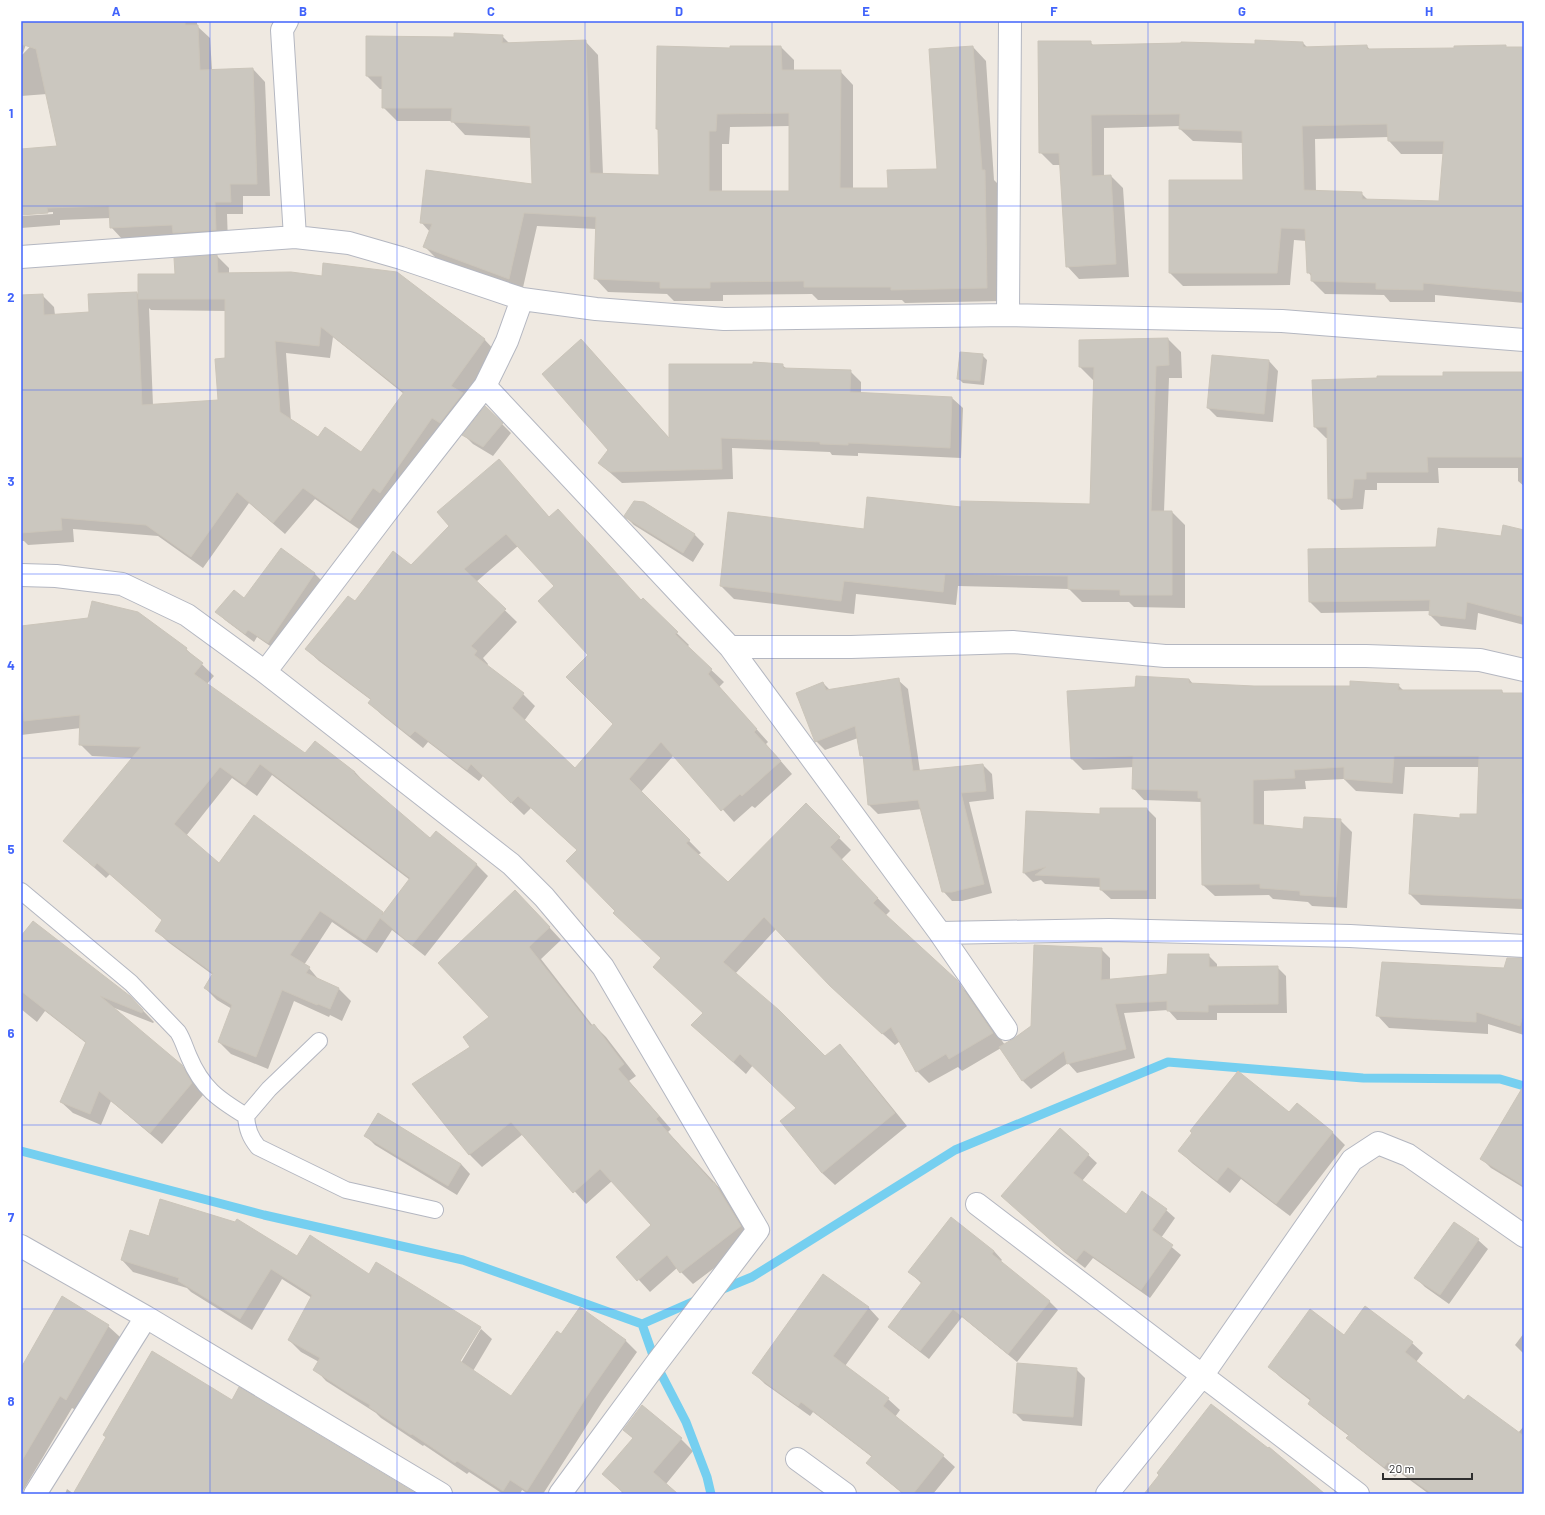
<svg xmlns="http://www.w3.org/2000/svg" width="1545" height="1515" viewBox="0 0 1545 1515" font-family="Barlow,sans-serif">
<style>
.shadow{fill:#0003;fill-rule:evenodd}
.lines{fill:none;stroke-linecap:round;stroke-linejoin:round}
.stream{stroke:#75cff0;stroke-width:9}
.building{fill:#cbc7bf;stroke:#cbc5ba;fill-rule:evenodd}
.service-casing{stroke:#b4b7c1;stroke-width:18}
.minor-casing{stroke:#b4b7c1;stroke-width:24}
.service{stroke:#fff;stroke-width:16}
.minor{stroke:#fff;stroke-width:22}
.grid{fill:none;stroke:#4264fb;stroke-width:1;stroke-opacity:0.55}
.neatline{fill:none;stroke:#4264fb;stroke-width:1.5}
.grid-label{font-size:13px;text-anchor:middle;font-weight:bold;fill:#4264fb}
</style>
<rect width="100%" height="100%" fill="#efe9e1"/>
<path class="shadow" d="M 21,21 L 34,21 L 23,53 L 21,52 Z
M 55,21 L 197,21 L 197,26 L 210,38 L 212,70 L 253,69 L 265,82 L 270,196 L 243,196 L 243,214 L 227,214 L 228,243 L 123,240 L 111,227 L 110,218 L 60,220 L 60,225 L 21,228 L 21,216 L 53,214 L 53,212 L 21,214 L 21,150 L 58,147 L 47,94 L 21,96 L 21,56 Z
M 502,36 L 510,44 L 585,41 L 598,55 L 603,174 L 660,176 L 659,131 L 657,129 L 731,49 L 781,47 L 794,60 L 794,71 L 840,71 L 853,85 L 853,189 L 889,189 L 938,170 L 973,47 L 986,61 L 994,180 L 998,184 L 1000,301 L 905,303 L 902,300 L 818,300 L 812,294 L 723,295 L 723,301 L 674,301 L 667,294 L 608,292 L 595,278 L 596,229 L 537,226 L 522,292 L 438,260 L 425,247 L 430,232 L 421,222 L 533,185 L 531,138 L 465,135 L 452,121 L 397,121 L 383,107 L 383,89 L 380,89 L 367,76 L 455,38 ZM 790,126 L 790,192 L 722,192 L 722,144 L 729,144 L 730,127 Z
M 1090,42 L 1094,46 L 1256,45 L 1303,43 L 1308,48 L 1367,46 L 1370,50 L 1455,49 L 1505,46 L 1507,48 L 1524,48 L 1524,303 L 1435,295 L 1435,302 L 1390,302 L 1384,295 L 1325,294 L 1312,281 L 1312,277 L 1308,272 L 1307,241 L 1294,240 L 1290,285 L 1183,286 L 1170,273 L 1244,181 L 1243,143 L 1193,141 L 1180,129 L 1180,126 L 1104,128 L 1104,176 L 1111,176 L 1123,188 L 1129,277 L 1079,279 L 1067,266 L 1061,165 L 1053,165 L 1040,152 ZM 1389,137 L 1389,141 L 1401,154 L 1444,154 L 1440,202 L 1368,200 L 1361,193 L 1316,192 L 1315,139 Z
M 217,256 L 229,268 L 229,274 L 323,277 L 396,273 L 485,340 L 496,352 L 363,532 L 315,499 L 285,534 L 249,503 L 203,568 L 158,536 L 73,529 L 74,542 L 28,545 L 24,541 L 21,541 L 21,297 L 42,295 L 54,307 L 55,315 L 90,313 L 137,293 L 139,295 L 176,275 ZM 149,308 L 151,310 L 226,311 L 226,359 L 219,401 L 153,405 ZM 333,337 L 404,394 L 361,454 L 318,439 L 291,421 L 286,353 L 330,358 Z
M 1168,339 L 1181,352 L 1182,378 L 1169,378 L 1164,512 L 1172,512 L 1185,525 L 1185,608 L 1134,607 L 1129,602 L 1082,602 L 1069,589 L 958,586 L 956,605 L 856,594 L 854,614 L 734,599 L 721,586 L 865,530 L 962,508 L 1091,505 L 1095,380 L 1093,380 L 1080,367 Z
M 581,340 L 670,439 L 782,365 L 787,369 L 850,371 L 861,382 L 861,393 L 952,398 L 963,408 L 961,458 L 858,453 L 858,456 L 832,455 L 830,452 L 732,448 L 733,479 L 622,483 L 599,463 L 609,450 Z
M 982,355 L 987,360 L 984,385 L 963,383 L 958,378 Z
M 1269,361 L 1278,371 L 1273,422 L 1217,417 L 1208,408 Z
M 1524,373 L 1524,486 L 1518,481 L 1518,468 L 1438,468 L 1439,483 L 1377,483 L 1377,490 L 1365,490 L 1363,509 L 1341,510 L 1329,498 L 1328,438 L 1326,438 L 1315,427 L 1313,381 Z
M 485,407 L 511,433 L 493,456 L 473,444 L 464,435 Z
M 499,461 L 550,518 L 642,601 L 643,600 L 689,645 L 687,647 L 724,682 L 719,687 L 768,742 L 766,744 L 792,774 L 755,808 L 752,806 L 734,822 L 674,755 L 641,792 L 701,853 L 698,855 L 728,883 L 806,805 L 851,850 L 841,860 L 890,911 L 885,916 L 969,994 L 1005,1045 L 1032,1026 L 1101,949 L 1110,958 L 1110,980 L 1168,975 L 1208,955 L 1217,964 L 1217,968 L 1277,967 L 1286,976 L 1287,1013 L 1217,1013 L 1217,1020 L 1177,1020 L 1168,1010 L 1124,1013 L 1135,1058 L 1077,1073 L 1068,1063 L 1031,1089 L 1022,1080 L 1001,1048 L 962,1071 L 958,1067 L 929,1083 L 917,1071 L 900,1041 L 895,1045 L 843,998 L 776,929 L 735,974 L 825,1057 L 840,1045 L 852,1058 L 907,1126 L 835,1185 L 822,1173 L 782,1121 L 798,1108 L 753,1065 L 746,1074 L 692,1025 L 704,1013 L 662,958 L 616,911 L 578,851 L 531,808 L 524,815 L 483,776 L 479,781 L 428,742 L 423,748 L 382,715 L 369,703 L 371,700 L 319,661 L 306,649 L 355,602 L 411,567 L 450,526 ZM 518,546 L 556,586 L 589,655 L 615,724 L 575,769 L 524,721 L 535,706 L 523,694 L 487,666 L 488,664 L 483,658 L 517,622 L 476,582 Z
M 644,503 L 695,535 L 704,544 L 693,562 L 634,525 L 625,516 Z
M 1524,531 L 1524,625 L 1478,613 L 1476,630 L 1441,626 L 1430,615 L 1430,611 L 1321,613 L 1310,602 L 1309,550 L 1437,548 L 1502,537 Z
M 314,573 L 323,582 L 276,650 L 257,637 L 254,642 L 225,620 L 217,612 L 244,599 Z
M 21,627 L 186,649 L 214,676 L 207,684 L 306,755 L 315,742 L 355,772 L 366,784 L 430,840 L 476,864 L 488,876 L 425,956 L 392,930 L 377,953 L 332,922 L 304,965 L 309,968 L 320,981 L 339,989 L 351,1001 L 342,1021 L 330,1015 L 329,1017 L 294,1001 L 268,1069 L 231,1054 L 219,1042 L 232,1009 L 217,1000 L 205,988 L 213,975 L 168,942 L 156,930 L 163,921 L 110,874 L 106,878 L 64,841 L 134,758 L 92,756 L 80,744 L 81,728 L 21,735 ZM 272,775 L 410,880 L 384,914 L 254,817 L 219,864 L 186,836 L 232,778 L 257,796 Z
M 1189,679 L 1193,684 L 1254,687 L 1351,687 L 1398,685 L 1404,691 L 1502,691 L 1504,694 L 1524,694 L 1524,794 L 1516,791 L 1524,839 L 1524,911 L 1522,909 L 1421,905 L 1410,894 L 1461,819 L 1478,815 L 1479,767 L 1405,767 L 1403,794 L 1356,791 L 1344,779 L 1305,781 L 1306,789 L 1264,791 L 1264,826 L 1304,830 L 1340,820 L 1352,832 L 1347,908 L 1312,906 L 1308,902 L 1273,899 L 1269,895 L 1215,896 L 1203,885 L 1202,802 L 1144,800 L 1133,788 L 1134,767 L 1083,770 L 1072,759 L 1136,688 Z
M 898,680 L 908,689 L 920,771 L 983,765 L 992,774 L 994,799 L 969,802 L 992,893 L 962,901 L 952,901 L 943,891 L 922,809 L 878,814 L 869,805 L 865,759 L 861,755 L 858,738 L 825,750 L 816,741 L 823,683 L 830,690 Z
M 1147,809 L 1156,818 L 1156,899 L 1111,899 L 1101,890 L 1101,887 L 1045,884 L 1041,880 L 1033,882 L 1024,873 L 1027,812 L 1101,815 Z
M 527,903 L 561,940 L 541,959 L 593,1026 L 594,1025 L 606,1037 L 636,1076 L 629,1081 L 671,1129 L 668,1132 L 726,1195 L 753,1239 L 693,1284 L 677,1268 L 650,1292 L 618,1257 L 653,1225 L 612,1181 L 586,1204 L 523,1134 L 482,1167 L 470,1155 L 413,1085 L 472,1048 L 490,1017 Z
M 21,938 L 129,996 L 154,1022 L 153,1023 L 112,1007 L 181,1065 L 193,1077 L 203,1095 L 162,1144 L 111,1101 L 101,1125 L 73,1113 L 61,1102 L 86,1043 L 45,1011 L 37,1022 L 21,1009 Z
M 1524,966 L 1524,1035 L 1488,1024 L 1488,1034 L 1389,1028 L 1377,1015 L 1505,969 Z
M 1524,1112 L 1524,1188 L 1491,1168 L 1482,1159 Z
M 1290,1114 L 1332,1132 L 1345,1145 L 1290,1216 L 1241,1179 L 1230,1193 L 1192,1163 L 1179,1150 Z
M 1060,1129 L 1097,1163 L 1082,1181 L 1126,1215 L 1166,1210 L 1175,1218 L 1161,1238 L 1181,1255 L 1150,1298 L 1093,1258 L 1085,1268 L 1064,1252 L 1011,1204 Z
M 366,1136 L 461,1164 L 470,1174 L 457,1195 L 375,1145 Z
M 1454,1223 L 1478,1240 L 1488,1249 L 1449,1304 L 1425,1287 L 1416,1278 Z
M 150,1237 L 297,1257 L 370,1276 L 480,1328 L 492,1339 L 473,1371 L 511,1398 L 562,1335 L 580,1309 L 626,1341 L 637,1352 L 602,1402 L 543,1494 L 528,1494 L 522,1490 L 520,1494 L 503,1494 L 469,1472 L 467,1474 L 424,1445 L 423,1446 L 381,1418 L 376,1413 L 326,1381 L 315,1369 L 319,1362 L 301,1352 L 289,1340 L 312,1298 L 282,1279 L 252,1330 L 191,1292 L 187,1288 L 133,1272 L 122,1260 ZM 478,1329 L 481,1329 L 459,1366 L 457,1365 Z
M 994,1251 L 1002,1260 L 1000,1262 L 1049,1301 L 1058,1310 L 1017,1362 L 962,1317 L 929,1359 L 898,1335 L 890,1327 L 922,1284 L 910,1272 Z
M 868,1307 L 879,1319 L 845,1366 L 888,1399 L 900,1410 L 895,1417 L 943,1456 L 955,1467 L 933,1494 L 903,1494 L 879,1474 L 867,1463 L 872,1457 L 813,1412 L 810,1416 L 765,1384 L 754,1373 Z
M 108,1326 L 120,1337 L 78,1411 L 72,1408 L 21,1494 L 21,1370 Z
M 1524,1333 L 1524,1354 L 1515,1345 Z
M 1345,1336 L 1412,1343 L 1423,1353 L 1416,1362 L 1465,1401 L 1518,1433 L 1524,1426 L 1524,1494 L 1429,1494 L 1399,1472 L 1395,1477 L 1358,1448 L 1348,1438 L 1349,1436 L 1320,1414 L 1309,1404 L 1311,1401 L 1280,1377 L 1269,1366 Z
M 1076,1369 L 1085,1378 L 1082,1426 L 1023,1421 L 1014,1412 Z
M 232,1401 L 415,1494 L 65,1494 L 67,1489 L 74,1494 Z
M 624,1430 L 681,1439 L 693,1451 L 666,1484 L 677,1494 L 621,1494 L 622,1492 L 604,1474 L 634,1439 Z"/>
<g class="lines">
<path class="stream" d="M 21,1151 L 264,1215 L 463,1260 L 642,1324 L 699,1299
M 718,1291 L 752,1277 L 955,1150 L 1168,1062 L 1363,1078 L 1500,1079 L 1524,1086
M 642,1324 L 656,1364 L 686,1422 L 707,1477 L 711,1494"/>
</g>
<path class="building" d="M 21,21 L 185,21 L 185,25 L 198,25 L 200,70 L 253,68 L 257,184 L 230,184 L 231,202 L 215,202 L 216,230 L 173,233 L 172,225 L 110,228 L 109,206 L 47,208 L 48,213 L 21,215 L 21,149 L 57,146 L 36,49 L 21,44 Z
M 454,33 L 503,35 L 502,43 L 586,40 L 590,173 L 659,175 L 658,129 L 656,129 L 657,46 L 730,48 L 730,46 L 781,46 L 782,70 L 841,70 L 840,188 L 888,188 L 887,170 L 937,169 L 929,49 L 973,46 L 982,170 L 985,170 L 987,288 L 891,290 L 891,287 L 804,287 L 804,281 L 710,282 L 710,288 L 660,288 L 660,282 L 594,279 L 596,217 L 524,213 L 509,279 L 423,247 L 432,224 L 420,223 L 426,170 L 532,184 L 530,126 L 451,122 L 452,108 L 382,108 L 382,76 L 366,76 L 366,36 L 454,37 ZM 789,113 L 789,191 L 709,191 L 709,131 L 716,131 L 717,114 Z
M 1255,40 L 1303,42 L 1303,47 L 1367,45 L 1367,49 L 1454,48 L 1454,46 L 1506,45 L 1506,47 L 1524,47 L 1524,292 L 1423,283 L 1423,290 L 1376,289 L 1376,283 L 1311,281 L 1311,273 L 1307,273 L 1305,229 L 1281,228 L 1277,273 L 1169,273 L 1169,180 L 1243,180 L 1242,131 L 1179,129 L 1180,114 L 1091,115 L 1092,176 L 1111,175 L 1116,264 L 1066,267 L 1059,153 L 1039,153 L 1038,41 L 1091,41 L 1091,45 L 1181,43 L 1181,42 L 1255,44 ZM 1387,124 L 1388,141 L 1444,141 L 1439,201 L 1362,199 L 1362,192 L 1304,190 L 1302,126 Z
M 217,255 L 218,273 L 291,272 L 322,276 L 323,263 L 397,272 L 485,339 L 451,386 L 463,393 L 440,423 L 432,418 L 380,493 L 373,488 L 350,521 L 303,488 L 273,523 L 237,492 L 191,557 L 146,525 L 61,518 L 62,530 L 21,533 L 21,295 L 43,294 L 44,315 L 89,312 L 88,294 L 137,292 L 142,405 L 218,400 L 215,359 L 225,358 L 225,299 L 138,299 L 138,274 L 175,274 L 174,258 ZM 321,327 L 404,392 L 361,452 L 325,427 L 318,437 L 280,412 L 275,341 L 319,346 Z
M 1168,338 L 1169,365 L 1156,366 L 1151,511 L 1172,511 L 1172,595 L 1120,595 L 1120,590 L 1068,589 L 1068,576 L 945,574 L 943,592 L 844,581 L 841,601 L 720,586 L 728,512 L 864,529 L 867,497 L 961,507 L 961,501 L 1090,504 L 1094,367 L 1079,367 L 1079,340 Z
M 581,339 L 669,438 L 669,364 L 753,364 L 753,362 L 783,364 L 783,368 L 851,370 L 850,392 L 952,397 L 950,448 L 848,443 L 848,445 L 820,444 L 820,442 L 721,438 L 722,469 L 610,472 L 598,463 L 608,450 L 542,374 Z
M 960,352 L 983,354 L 980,381 L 957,379 Z
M 1212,355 L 1269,360 L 1264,414 L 1207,408 Z
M 1443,372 L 1524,372 L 1524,457 L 1427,457 L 1428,472 L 1366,472 L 1366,479 L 1354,479 L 1352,498 L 1328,499 L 1327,427 L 1314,427 L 1312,380 L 1377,378 L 1377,376 L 1443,376 Z
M 485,406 L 503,423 L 483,447 L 462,435 Z
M 499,459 L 549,517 L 558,509 L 641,600 L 643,598 L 678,632 L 675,634 L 712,669 L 708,674 L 757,729 L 754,732 L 781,761 L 742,796 L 740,794 L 721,811 L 661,742 L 629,779 L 690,840 L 686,843 L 728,882 L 806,803 L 840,837 L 830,847 L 878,898 L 873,903 L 957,980 L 993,1033 L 949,1059 L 946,1054 L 916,1072 L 891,1027 L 882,1034 L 830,986 L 764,917 L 723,962 L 779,1010 L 825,1056 L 840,1044 L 895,1113 L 822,1173 L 780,1121 L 796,1108 L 740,1054 L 733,1062 L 691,1025 L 703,1013 L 653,967 L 661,958 L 613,913 L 615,911 L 566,861 L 577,850 L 518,796 L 511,803 L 471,764 L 467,770 L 415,731 L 410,736 L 368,703 L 371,699 L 305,649 L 348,596 L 355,601 L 393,551 L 411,565 L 449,526 L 437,512 ZM 506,534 L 554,586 L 538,601 L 588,655 L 566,677 L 613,724 L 575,768 L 512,708 L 524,693 L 474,655 L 477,651 L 471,646 L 506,609 L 464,569 Z
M 634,501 L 644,502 L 695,534 L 683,553 L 626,518 L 624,516 Z
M 1503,525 L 1524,530 L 1524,617 L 1467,602 L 1465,619 L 1429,615 L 1430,600 L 1309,602 L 1308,549 L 1436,547 L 1438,528 L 1501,536 Z
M 281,548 L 315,573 L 268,643 L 248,630 L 245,634 L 215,612 L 234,590 L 244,598 Z
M 92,601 L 138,612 L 187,648 L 186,650 L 203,663 L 194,674 L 305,753 L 315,741 L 355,772 L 354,773 L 430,838 L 436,831 L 477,864 L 412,945 L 380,918 L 365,941 L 320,911 L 290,955 L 310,967 L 306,973 L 339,988 L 330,1009 L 318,1004 L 317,1005 L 282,990 L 256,1057 L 218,1042 L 232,1005 L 204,988 L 213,973 L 155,931 L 162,920 L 97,863 L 94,867 L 63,841 L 141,747 L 79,745 L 80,715 L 24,721 L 21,695 L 21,626 L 88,618 ZM 260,764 L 410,878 L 382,915 L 383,912 L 254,815 L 219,863 L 174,824 L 220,767 L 245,785 Z
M 1136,676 L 1189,679 L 1189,683 L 1254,686 L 1350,686 L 1350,681 L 1399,684 L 1398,690 L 1502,690 L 1502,693 L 1524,693 L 1522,801 L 1524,802 L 1524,899 L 1409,894 L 1414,814 L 1460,818 L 1460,814 L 1477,814 L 1479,756 L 1394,756 L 1392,783 L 1344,779 L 1344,767 L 1294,770 L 1295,778 L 1253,780 L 1253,824 L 1303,829 L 1304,817 L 1341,819 L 1336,897 L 1300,895 L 1300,891 L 1260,888 L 1260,884 L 1202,885 L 1201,798 L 1198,798 L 1198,791 L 1132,789 L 1133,756 L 1071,759 L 1067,691 L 1135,687 Z
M 899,678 L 913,771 L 983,764 L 986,791 L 961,793 L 984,884 L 952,892 L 942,892 L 918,800 L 868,805 L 863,755 L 860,756 L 855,726 L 815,742 L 796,693 L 823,682 L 826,690 Z
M 1100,808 L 1147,808 L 1147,890 L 1100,890 L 1100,878 L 1035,875 L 1046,867 L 1023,873 L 1026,811 L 1100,814 Z
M 515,890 L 550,927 L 529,947 L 591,1026 L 594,1024 L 624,1064 L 618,1069 L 659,1116 L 656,1119 L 713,1183 L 714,1182 L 741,1226 L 680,1273 L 667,1255 L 637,1281 L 616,1257 L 651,1225 L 600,1169 L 573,1193 L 511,1122 L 469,1155 L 412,1084 L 470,1047 L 463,1037 L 489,1017 L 438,963 Z
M 33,921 L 130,996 L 143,1010 L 142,1013 L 100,996 L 182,1065 L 192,1083 L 150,1133 L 99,1091 L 90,1114 L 60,1102 L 86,1042 L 21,991 L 21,936 Z
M 1034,945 L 1102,948 L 1101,980 L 1167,974 L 1168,954 L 1209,954 L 1209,967 L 1278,966 L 1278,1004 L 1208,1005 L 1208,1012 L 1167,1011 L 1167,1001 L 1115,1004 L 1126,1049 L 1067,1064 L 1064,1051 L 1022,1081 L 999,1047 L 1013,1039 L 1031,1026 Z
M 1507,958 L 1524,958 L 1524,1012 L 1520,1026 L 1476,1012 L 1476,1022 L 1376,1016 L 1382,962 L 1504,968 Z
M 1238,1071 L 1289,1112 L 1297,1103 L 1333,1132 L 1276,1204 L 1228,1167 L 1217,1181 L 1178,1151 L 1192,1133 L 1190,1131 Z
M 1524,1085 L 1524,1186 L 1480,1159 Z
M 378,1113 L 461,1164 L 448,1186 L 364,1136 Z
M 1060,1128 L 1089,1154 L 1073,1173 L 1126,1214 L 1142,1191 L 1167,1209 L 1152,1230 L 1173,1245 L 1141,1290 L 1084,1250 L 1076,1260 L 1054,1243 L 1001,1196 Z
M 160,1199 L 235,1222 L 237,1219 L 297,1256 L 310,1235 L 369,1274 L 376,1262 L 481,1327 L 460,1361 L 511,1396 L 557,1331 L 561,1334 L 580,1307 L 626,1340 L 591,1390 L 527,1491 L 510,1480 L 503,1491 L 457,1461 L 455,1463 L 412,1434 L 411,1435 L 369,1407 L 370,1405 L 347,1392 L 313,1370 L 320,1358 L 288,1340 L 312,1295 L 271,1269 L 240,1319 L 178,1281 L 179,1278 L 121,1260 L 130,1230 L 149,1236 Z
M 951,1217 L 994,1251 L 992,1254 L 1050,1301 L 1008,1354 L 953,1309 L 920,1351 L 888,1327 L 922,1282 L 908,1272 Z
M 1454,1222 L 1479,1239 L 1440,1295 L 1414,1278 Z
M 823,1274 L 869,1307 L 833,1356 L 889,1398 L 883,1406 L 944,1455 L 913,1494 L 904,1494 L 866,1463 L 872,1456 L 801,1402 L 798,1406 L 752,1373 Z
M 62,1296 L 109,1325 L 66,1400 L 60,1396 L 21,1462 L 21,1368 Z
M 1365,1306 L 1413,1342 L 1405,1352 L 1464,1400 L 1468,1395 L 1524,1436 L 1524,1494 L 1432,1494 L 1388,1462 L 1384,1467 L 1346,1438 L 1349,1435 L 1308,1404 L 1311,1399 L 1268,1367 L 1310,1309 L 1344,1335 Z
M 152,1351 L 232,1400 L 239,1387 L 417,1494 L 73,1494 L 106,1437 L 103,1435 Z
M 1017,1363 L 1077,1368 L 1073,1417 L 1013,1413 Z
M 1211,1404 L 1268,1448 L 1269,1447 L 1325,1494 L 1144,1494 L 1159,1475 L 1157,1473 Z
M 642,1405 L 682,1438 L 653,1472 L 678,1494 L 625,1494 L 602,1474 L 633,1438 L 623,1430 Z"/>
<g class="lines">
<defs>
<path id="service" d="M 21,891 L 131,983 L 178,1032 C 183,1040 185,1048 189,1057 C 202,1088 218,1099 246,1116
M 319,1041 L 269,1089 L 246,1116 C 247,1129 250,1137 258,1147 L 346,1190 L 435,1210"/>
<path id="minor" d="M 287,21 L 282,30 L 295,237
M 21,257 L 295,237 L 349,243 L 401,258 L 522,299 L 596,309 L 724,319 L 1008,315 L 1282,321 L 1524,340
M 1008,315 L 1010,21
M 485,386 L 730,647 L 940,933 L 1006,1029
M 21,575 L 56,576 L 122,584 L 187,615 L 265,672 L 511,864 L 544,897 L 603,967 L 758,1230 L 656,1364 L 560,1494
M 730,647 L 851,647 L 1013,642 L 1165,656 L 1366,656 L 1480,660 L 1524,670
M 265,672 L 392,505 L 485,386 L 507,341 L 522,299
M 940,933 L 1109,930 L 1350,936 L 1524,946
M 977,1204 L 1358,1494
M 21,1246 L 146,1317 L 441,1494
M 797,1459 L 845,1494
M 35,1494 L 146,1317
M 1107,1494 L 1202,1376 L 1352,1160 L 1378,1143 L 1408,1155 L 1524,1236"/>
</defs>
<use href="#service" class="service-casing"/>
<use href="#minor" class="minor-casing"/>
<use href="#service" class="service"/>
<use href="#minor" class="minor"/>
</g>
<path class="grid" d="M 210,21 L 210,1494M 397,21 L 397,1494M 585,21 L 585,1494M 772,21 L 772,1494M 960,21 L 960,1494M 1148,21 L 1148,1494M 1335,21 L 1335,1494M 21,206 L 1524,206M 21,390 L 1524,390M 21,574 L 1524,574M 21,758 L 1524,758M 21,941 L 1524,941M 21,1125 L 1524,1125M 21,1309 L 1524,1309"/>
<rect width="1545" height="1515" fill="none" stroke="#ffffff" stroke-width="44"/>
<path d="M1383 1473v6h89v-6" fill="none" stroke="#2e2e2e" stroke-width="2"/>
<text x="1389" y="1473" font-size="12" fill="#2e2e2e" stroke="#ffffff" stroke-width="3" paint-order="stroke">20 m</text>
<rect x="22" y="22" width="1501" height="1471" class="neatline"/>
<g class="grid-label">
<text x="116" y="16">A</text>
<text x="303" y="16">B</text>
<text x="491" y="16">C</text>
<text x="679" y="16">D</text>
<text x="866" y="16">E</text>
<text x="1054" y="16">F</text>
<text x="1242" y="16">G</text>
<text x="1429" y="16">H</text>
<text x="11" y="118">1</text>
<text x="11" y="302">2</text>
<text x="11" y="486">3</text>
<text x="11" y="670">4</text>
<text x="11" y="854">5</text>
<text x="11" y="1038">6</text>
<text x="11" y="1222">7</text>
<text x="11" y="1406">8</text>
</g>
</svg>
